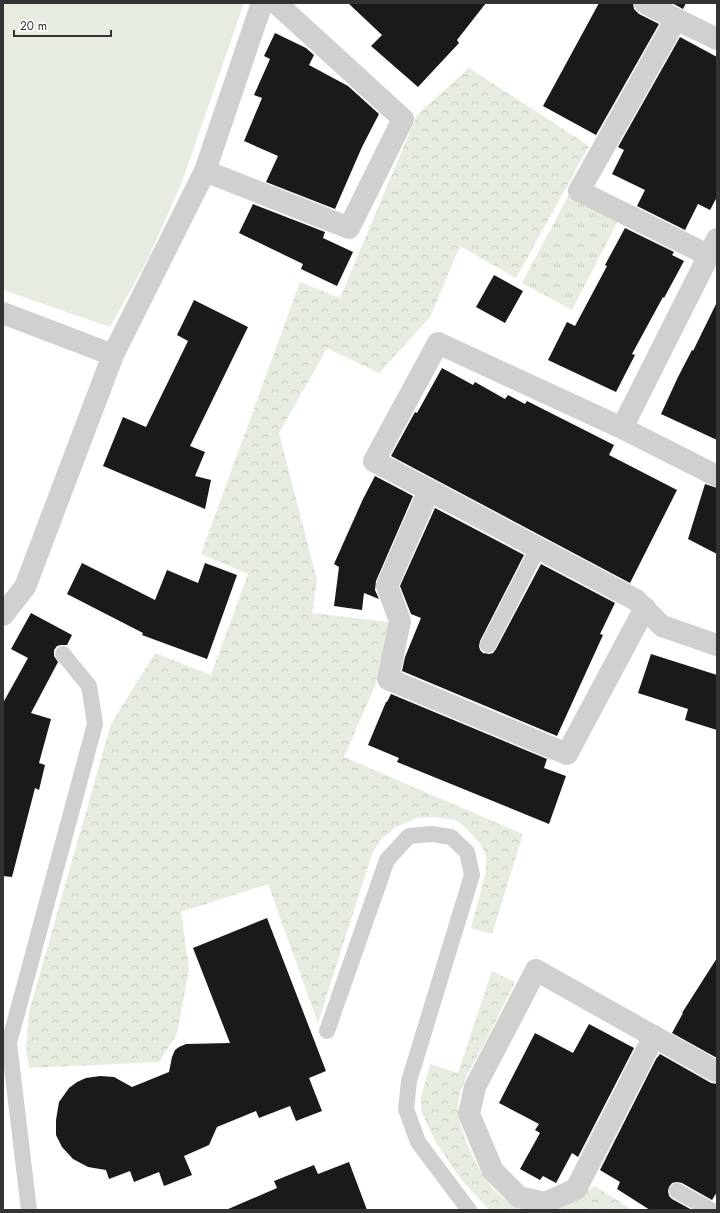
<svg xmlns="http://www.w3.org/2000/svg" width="720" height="1213" viewBox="0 0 720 1213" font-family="Jost,sans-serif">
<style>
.forest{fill:url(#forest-crowns)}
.park{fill:url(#park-tufts)}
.pitch{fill:#e6ecdf}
.building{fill:#1a1a1a}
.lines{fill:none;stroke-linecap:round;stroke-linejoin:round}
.service{stroke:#d0d0d0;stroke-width:16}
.minor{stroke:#d0d0d0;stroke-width:22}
</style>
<defs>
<pattern id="forest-crowns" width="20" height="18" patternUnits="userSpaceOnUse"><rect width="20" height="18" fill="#e6ecdf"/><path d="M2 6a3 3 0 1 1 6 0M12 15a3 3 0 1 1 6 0" fill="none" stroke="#c6cbc0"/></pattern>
<pattern id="park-tufts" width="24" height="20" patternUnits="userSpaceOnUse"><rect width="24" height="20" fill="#e6ecdf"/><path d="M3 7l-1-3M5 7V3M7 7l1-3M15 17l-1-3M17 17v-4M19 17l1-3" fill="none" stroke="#c6cbc0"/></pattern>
</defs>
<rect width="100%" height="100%" fill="#fff"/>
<path class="forest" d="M 469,68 L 589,146 L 516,278 L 460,246 L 430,317 L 379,373 L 327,348 L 279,433 L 317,580 L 312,613 L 389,622 L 375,686 L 344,757 L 523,834 L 492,934 L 471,928 L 486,872 L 486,856 L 481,845 L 465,827 L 455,820 L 434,817 L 417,818 L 396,827 L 382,838 L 372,854 L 318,1023 L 268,884 L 181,912 L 189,969 L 177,1034 L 159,1062 L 29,1068 L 26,1050 L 29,1012 L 111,724 L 155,653 L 211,675 L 248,574 L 201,554 L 300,282 L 340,298 L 417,115 Z
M 492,971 L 515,982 C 505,1002 496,1021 486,1040 C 476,1060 455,1090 458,1113 C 461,1131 469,1149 477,1165 C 489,1186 501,1201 524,1210 L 489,1210 L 460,1178 L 435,1141 L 421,1111 L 421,1097 L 430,1064 L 458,1073 Z
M 595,1186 L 632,1210 L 558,1210 Z"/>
<path class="park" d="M 570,193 L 619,219 L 572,310 L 522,283 Z"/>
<path class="pitch" d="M 3,3 L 244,3 L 182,182 L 148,259 L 110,327 L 3,290 Z"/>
<path class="building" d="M 348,3 L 486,3 L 457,40 L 459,43 L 418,87 L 371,46 L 382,35 Z
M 599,3 L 633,3 L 634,9 L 639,14 L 659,24 L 596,135 L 543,106 Z
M 672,3 L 686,3 L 683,9 Z
M 275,33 L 306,48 L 314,55 L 309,65 L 348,86 L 379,114 L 362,147 L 335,209 L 266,182 L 278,156 L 244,141 L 262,98 L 254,95 L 270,59 L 264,56 Z
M 680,37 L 717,57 L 717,197 L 710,210 L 698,204 L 685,230 L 637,206 L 645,190 L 612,174 L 624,150 L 618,147 Z
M 253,204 L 325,232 L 323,238 L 353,252 L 337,286 L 301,269 L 303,264 L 239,233 Z
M 625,228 L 674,252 L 672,255 L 684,261 L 664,298 L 663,297 L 632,354 L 635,355 L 616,392 L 548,360 L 567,322 L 575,326 L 607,266 L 605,265 Z
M 494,275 L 523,291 L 505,323 L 476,307 Z
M 194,300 L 248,327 L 190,446 L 205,452 L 195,476 L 211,480 L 205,509 L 103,466 L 123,417 L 146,427 L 188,341 L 177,335 Z
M 717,302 L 717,440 L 661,414 L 678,377 L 692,350 L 693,351 Z
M 442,368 L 473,385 L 475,382 L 505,399 L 508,395 L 525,404 L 527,401 L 614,445 L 609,455 L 677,490 L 630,583 L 391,456 L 415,412 L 417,413 Z
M 375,476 L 413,496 L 376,581 L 375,590 L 379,599 L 364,593 L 362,610 L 334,606 L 339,567 L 334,564 L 363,499 Z
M 705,484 L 717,488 L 717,554 L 688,539 Z
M 435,508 L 524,555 L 480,641 L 479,646 L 480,650 L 483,653 L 489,654 L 493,653 L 496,649 L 541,564 L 615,603 L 600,634 L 603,635 L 557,736 L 402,671 L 405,657 L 421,618 L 411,614 L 400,586 Z
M 82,563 L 155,600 L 167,570 L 198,583 L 205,563 L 237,575 L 207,659 L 142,635 L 143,633 L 67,594 Z
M 31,613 L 72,635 L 67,645 L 61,645 L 57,646 L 54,650 L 54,656 L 58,662 L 31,713 L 51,719 L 39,763 L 45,765 L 39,790 L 35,788 L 12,877 L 3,876 L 3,703 L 28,658 L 11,649 Z
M 651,654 L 717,675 L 717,730 L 685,720 L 688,709 L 638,693 Z
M 391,694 L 547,759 L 544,768 L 566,776 L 549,824 L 397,762 L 399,758 L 368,745 L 386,702 L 387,702 Z
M 267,918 L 326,1071 L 309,1078 L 322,1111 L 296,1121 L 290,1106 L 259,1118 L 256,1111 L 217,1127 L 209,1145 L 184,1156 L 192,1175 L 164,1186 L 159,1172 L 134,1182 L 130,1171 L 109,1179 L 106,1170 L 88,1167 L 73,1159 L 62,1147 L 56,1135 L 56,1120 L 59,1102 L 69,1088 L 77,1082 L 86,1078 L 100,1076 L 114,1077 L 132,1087 L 169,1072 L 172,1057 L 175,1050 L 179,1047 L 186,1044 L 230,1043 L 193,948 Z
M 717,958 L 717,1058 L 672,1033 L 683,1013 L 682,1013 Z
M 589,1024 L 634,1048 L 578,1157 L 572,1153 L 556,1183 L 543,1176 L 540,1180 L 520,1169 L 540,1133 L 535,1130 L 539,1124 L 499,1103 L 535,1033 L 573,1053 Z
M 660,1054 L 711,1083 L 717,1084 L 717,1192 L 712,1200 L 682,1183 L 677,1182 L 672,1183 L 669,1187 L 668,1191 L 669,1196 L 672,1199 L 692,1210 L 650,1210 L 617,1189 L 620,1182 L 600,1170 L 656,1059 Z
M 349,1162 L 367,1210 L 226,1210 L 277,1188 L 274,1181 L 314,1165 L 318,1174 Z"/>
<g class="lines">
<path class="service" d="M 488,645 L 538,548
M 327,1031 L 387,860 L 409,836 L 432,834 L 451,837 L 467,852 L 472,875 L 409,1081 L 406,1109 L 418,1142 L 469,1210
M 677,1191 L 711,1210
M 29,1210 L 9,1043 L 95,724 L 89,686 L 63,654"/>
<path class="minor" d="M 645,3 L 676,19 L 717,39
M 676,19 L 579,191 L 708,255
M 205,171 L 349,228 L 403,119 L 276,3
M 3,313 L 113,355
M 622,428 L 717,239
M 717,476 L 622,428 L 438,343 L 374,461 L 636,600 L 662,626 L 717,645
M 429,490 L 387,586 L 400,621 L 388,679 L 567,754 L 645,608
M 3,615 L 25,587 L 113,355 L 205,171 L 262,3
M 654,1036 L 576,1189 L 545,1203 L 519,1197 L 493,1171 L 469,1114 L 475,1087 L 536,970 L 717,1072"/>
</g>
<rect width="720" height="1213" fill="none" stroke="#333333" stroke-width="8"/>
<path d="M14 30v6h97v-6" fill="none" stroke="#333333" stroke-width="2"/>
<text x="20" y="30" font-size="12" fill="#333333" stroke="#ffffff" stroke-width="3" paint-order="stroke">20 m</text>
</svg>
